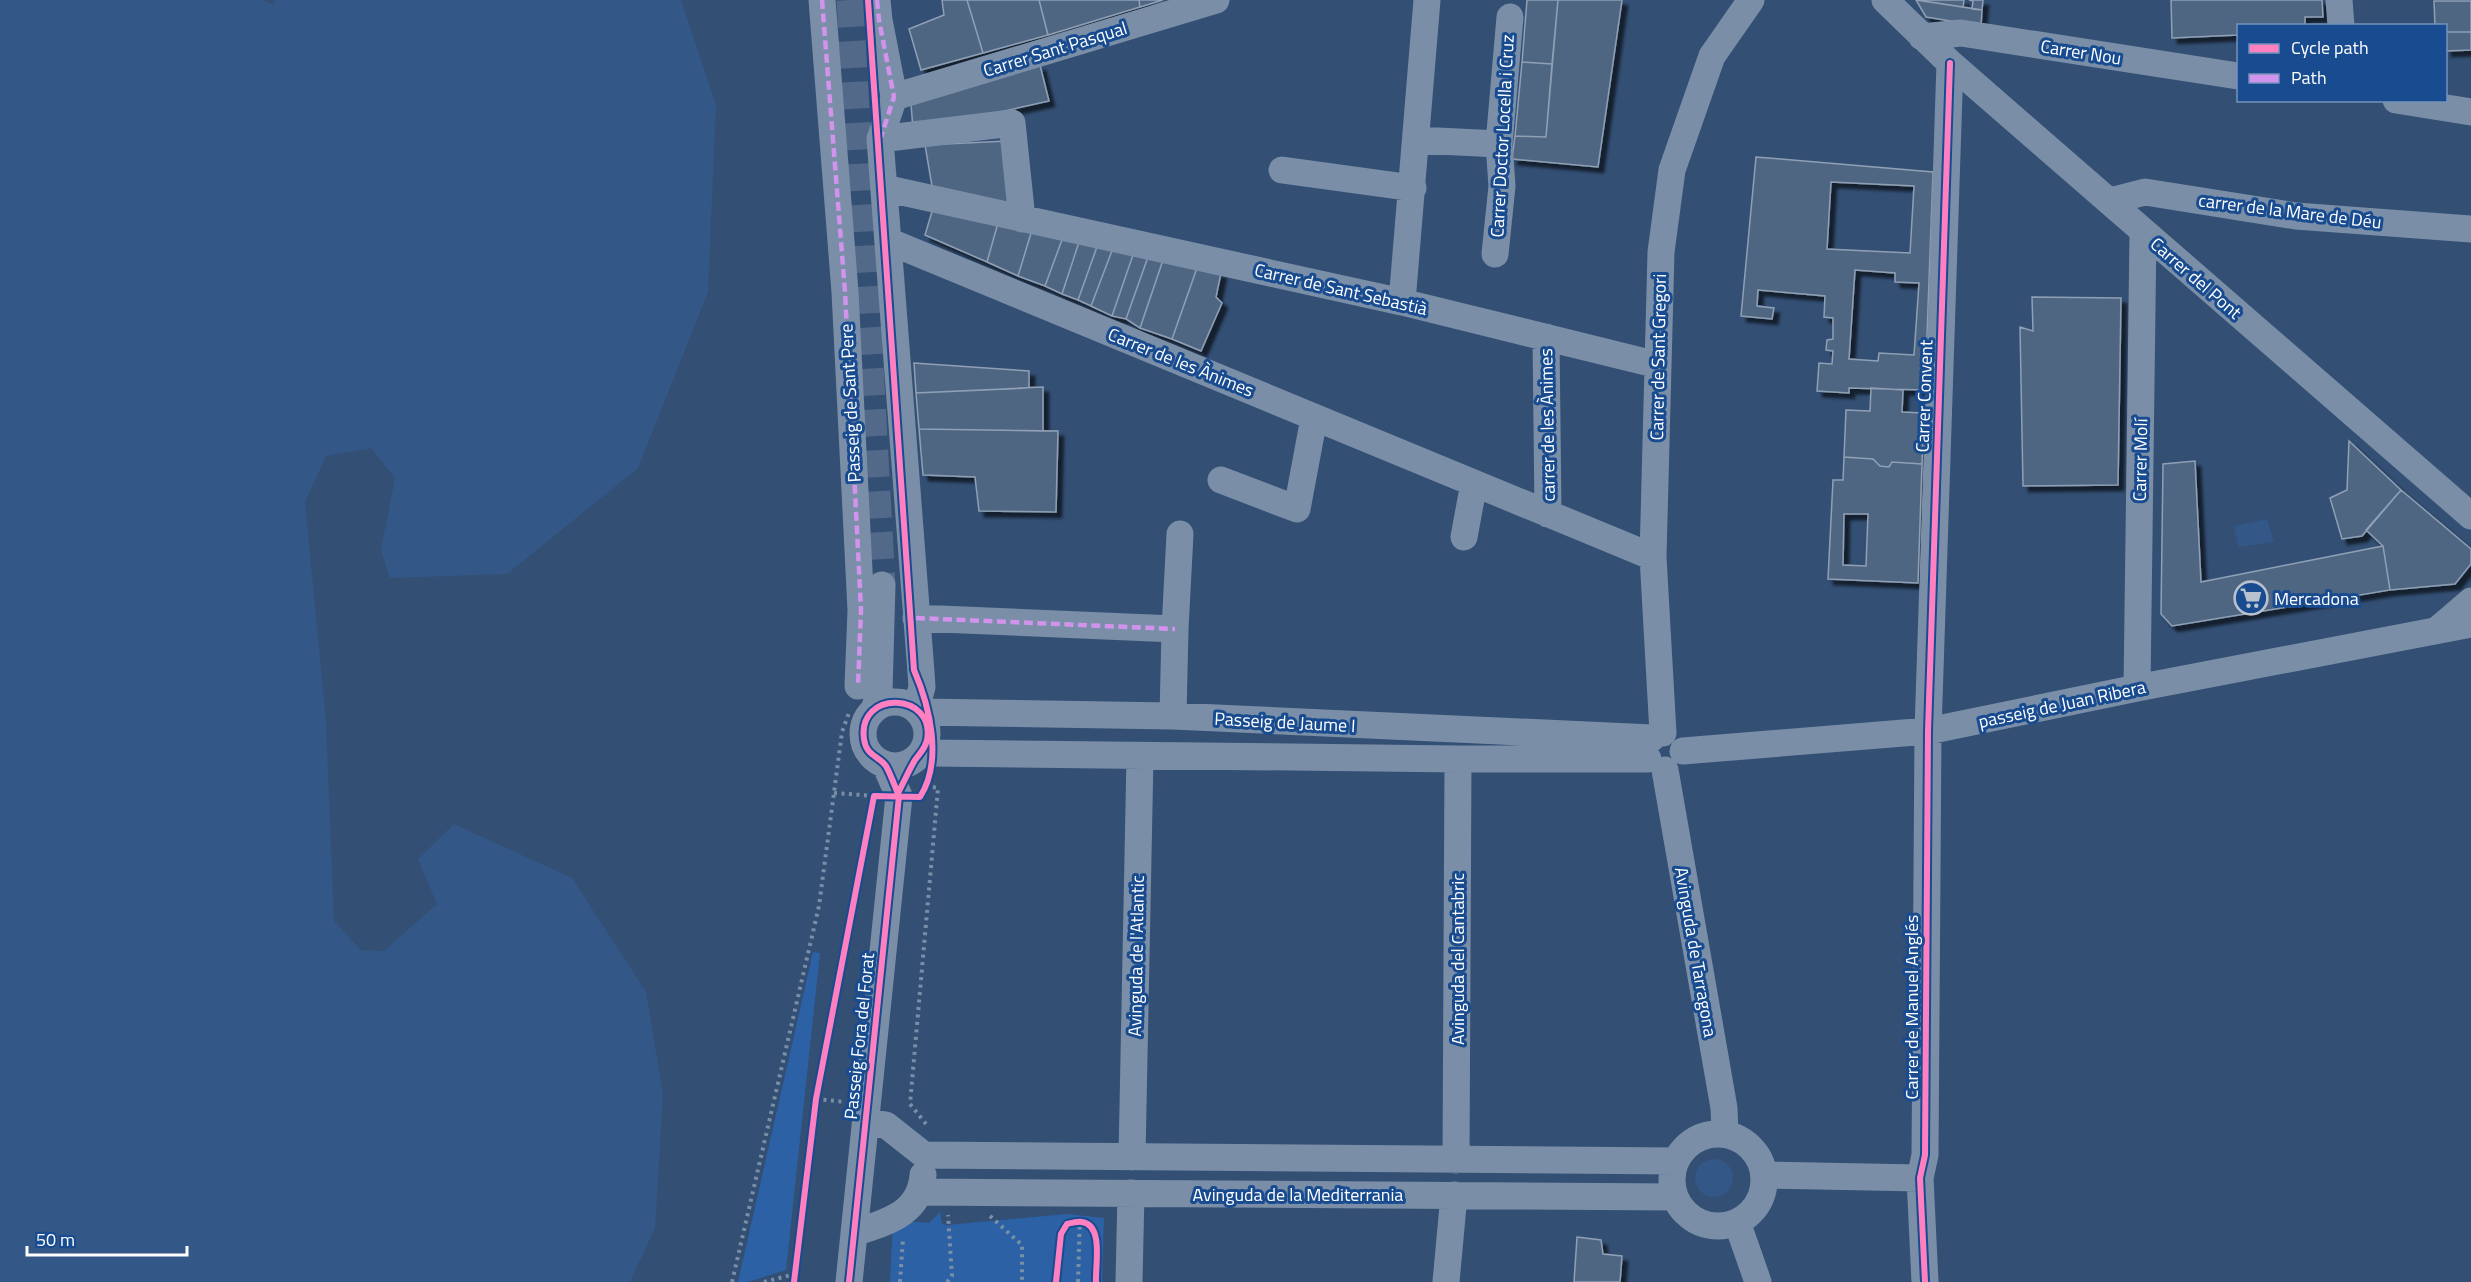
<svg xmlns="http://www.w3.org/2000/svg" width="2471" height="1282" viewBox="0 0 2471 1282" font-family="'Titillium Web',sans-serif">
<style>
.green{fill:#2c62a5}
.water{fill:#335888}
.building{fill:#506683;stroke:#8fa0b5;stroke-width:1.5;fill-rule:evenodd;filter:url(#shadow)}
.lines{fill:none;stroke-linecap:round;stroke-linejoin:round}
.minor-tunnel{stroke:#526989;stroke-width:27;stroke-dasharray:27 14;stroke-linecap:butt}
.path{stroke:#7a8fa7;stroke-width:4;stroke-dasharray:3 4.5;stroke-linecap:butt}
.minor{stroke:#7a8fa7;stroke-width:27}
.quiet{stroke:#d193ec;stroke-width:4.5;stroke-dasharray:9 4.5;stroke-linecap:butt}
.cycleway-casing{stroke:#184b8f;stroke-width:10}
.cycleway{stroke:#ff80c0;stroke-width:6}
.labels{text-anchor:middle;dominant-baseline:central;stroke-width:6;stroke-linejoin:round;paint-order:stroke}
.street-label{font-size:18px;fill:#fff;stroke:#184b8f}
.poi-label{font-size:18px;fill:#fff;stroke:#184b8f;text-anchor:start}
</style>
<defs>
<filter id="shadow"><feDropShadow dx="5.5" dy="5.5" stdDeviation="1.5" flood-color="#0009"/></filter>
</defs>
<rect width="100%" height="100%" fill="#334f74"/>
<path class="green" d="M 813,952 L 820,953 L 786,1270 L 748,1282 L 738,1282 Z
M 940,1212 L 942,1224 L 947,1225 L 1067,1214 L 1104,1218 L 1102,1282 L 890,1282 L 893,1220 L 929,1223 Z"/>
<path class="water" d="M 0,0 L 262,0 L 273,4 L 276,0 L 681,0 L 716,105 L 708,292 L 638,468 L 507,574 L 390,578 L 381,550 L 395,478 L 371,448 L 326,456 L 305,502 L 326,721 L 334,921 L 361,950 L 384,951 L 437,904 L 418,859 L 454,824 L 572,878 L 646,992 L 663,1095 L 655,1228 L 630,1282 L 0,1282 Z
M 2267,519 L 2274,542 L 2238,547 L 2234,526 Z
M1695 1178a19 19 0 1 1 38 0a19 19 0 1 1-38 0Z"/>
<path class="building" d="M 942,0 L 967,0 L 983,53 L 921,70 L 909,29 L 944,15 Z
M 967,0 L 1039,0 L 1048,35 L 983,53 Z
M 1039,0 L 1139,0 L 1140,7 L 1048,35 Z
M 1139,0 L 1163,0 L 1140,7 Z
M 1527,0 L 1558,0 L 1552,64 L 1522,62 Z
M 1558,0 L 1622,0 L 1598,167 L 1512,159 L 1515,136 L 1546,137 Z
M 1916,0 L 1982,10 L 1981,26 L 1926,17 Z
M 1917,0 L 1964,0 L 1963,7 Z
M 1969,0 L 1983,0 L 1982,10 L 1972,9 L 1973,1 Z
M 2171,0 L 2322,0 L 2323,17 L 2305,17 L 2305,26 L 2238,26 L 2238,35 L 2172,38 Z
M 2434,1 L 2471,1 L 2471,32 L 2446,32 L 2446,26 L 2435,26 Z
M 2446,32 L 2471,32 L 2471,50 L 2446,51 Z
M 1522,62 L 1552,64 L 1546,137 L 1515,136 Z
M 1040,65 L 1049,101 L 942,125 L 913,129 L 911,104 Z
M 1007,141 L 1013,209 L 933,192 L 925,145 Z
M 1756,157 L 1933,172 L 1925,390 L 1849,388 L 1849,393 L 1817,391 L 1819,363 L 1832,364 L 1833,351 L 1826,350 L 1827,340 L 1833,339 L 1833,318 L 1824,317 L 1825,296 L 1758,290 L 1757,306 L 1774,308 L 1772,319 L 1741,316 ZM 1831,182 L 1914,186 L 1910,253 L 1827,249 ZM 1855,270 L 1895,273 L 1895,282 L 1919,283 L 1914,355 L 1879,353 L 1878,361 L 1849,359 Z
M 933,208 L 998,223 L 987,262 L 925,235 Z
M 998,223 L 1032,230 L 1018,276 L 987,262 Z
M 1032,230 L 1063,237 L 1045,286 L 1018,276 Z
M 1063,237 L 1080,239 L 1062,294 L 1045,286 Z
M 1080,239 L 1098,244 L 1078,300 L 1062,294 Z
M 1098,244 L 1113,248 L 1091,306 L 1078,300 Z
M 1113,248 L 1134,252 L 1112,316 L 1091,306 Z
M 1134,252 L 1148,257 L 1126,319 L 1112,316 Z
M 1148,257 L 1163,260 L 1140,328 L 1126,319 Z
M 1163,260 L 1197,268 L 1172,339 L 1140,328 Z
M 1197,268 L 1221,273 L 1216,297 L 1222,303 L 1201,351 L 1172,339 Z
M 2032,297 L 2121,298 L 2118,485 L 2023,486 L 2020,327 L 2033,331 Z
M 914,363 L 1029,371 L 1029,388 L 916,393 Z
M 1043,387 L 1043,431 L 919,429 L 916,393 Z
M 1871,388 L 1903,390 L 1902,412 L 1924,413 L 1922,464 L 1892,462 L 1889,467 L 1880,466 L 1873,459 L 1844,457 L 1846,410 L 1870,411 Z
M 919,429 L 1058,431 L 1056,512 L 979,511 L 975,477 L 923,475 Z
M 2349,441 L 2401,490 L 2362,536 L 2342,539 L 2330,498 L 2347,490 Z
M 1844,457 L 1873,459 L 1880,466 L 1889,467 L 1892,462 L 1922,464 L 1918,583 L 1828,579 L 1833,480 L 1843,480 Z
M 2195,461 L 2201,582 L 2383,546 L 2390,590 L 2172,626 L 2161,614 L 2163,464 Z
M 2401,490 L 2471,549 L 2471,564 L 2455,584 L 2390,590 L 2383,546 L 2366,530 Z
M 1844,514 L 1868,514 L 1866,566 L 1843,565 Z
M 1577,1237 L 1601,1240 L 1603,1254 L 1622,1256 L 1620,1282 L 1574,1282 Z"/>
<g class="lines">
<path class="minor-tunnel" d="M 850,0 L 882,585"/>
<path class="path" d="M 834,793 L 875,796
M 816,1099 L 845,1102
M 926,1124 L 910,1104 L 938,788 L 927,786
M 990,1216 L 1022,1245 L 1022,1282
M 732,1282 L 819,906 L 842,732 L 850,710
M 764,1282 L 795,1274
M 794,1282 L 816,1099 L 872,805
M 900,1282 L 903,1238
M 947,1282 L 952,1276 L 948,1215
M 1078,1282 L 1080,1215"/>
<path class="minor" d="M 822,0 L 845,292 L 861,610 L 858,686
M 877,0 L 879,20 L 894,97 L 880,139 L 921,672 L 922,687 L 916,709
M 1885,0 L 1950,63 L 2471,516
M 2339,0 L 2341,26
M 1922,37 L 1961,33 L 2238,76
M 894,97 L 1216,0
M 2396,100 L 2471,112
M 880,139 L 1012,123 L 1022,219
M 1417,140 L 1499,144
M 1282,170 L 1413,188
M 884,188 L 1402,302 L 1658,365
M 2110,201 L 2145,192 L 2296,216 L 2471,229
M 888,241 L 1653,557
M 1495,254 L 1502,186 L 1499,144 L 1510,17
M 1402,302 L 1427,0
M 1546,337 L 1548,514
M 1221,480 L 1297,509 L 1314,418
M 1464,537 L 1474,483
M 916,618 L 1175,629
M 2437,630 L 2471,601
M 2137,688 L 2143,232
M863 734a32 32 0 1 1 64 0a32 32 0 1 1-64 0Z
M 874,710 L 879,693 L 882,585
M 919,712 L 1173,716 L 1652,738
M 1173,716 L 1175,629 L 1180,534
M 1663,733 L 1653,557 L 1661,252 L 1672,170 L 1712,56 L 1751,0
M 923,750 L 933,753 L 1458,759 L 1648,759
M 1683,751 L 1928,731 L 2137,688 L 2471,624
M 1665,770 L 1724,1108 L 1725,1134
M 866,1122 L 886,1125 L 924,1155 L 1676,1161
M1672 1180a46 46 0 1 1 92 0a46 46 0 1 1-92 0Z
M 1132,1157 L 1140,756
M 1456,1160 L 1458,759
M 1764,1175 L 1920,1178
M 921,1192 L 1675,1197
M 1737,1222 L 1758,1282
M 854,1233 C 887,1222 920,1214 923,1175
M 849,1282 L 899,796 L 885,764
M 1129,1282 L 1131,1193
M 1446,1282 L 1454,1195
M 1925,1282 L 1920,1178 L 1925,1155 L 1928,731 L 1950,63"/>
<path class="quiet" d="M 822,0 L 845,292 L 861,610 L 858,686
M 877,0 L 879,20 L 894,97 L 881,137
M 916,618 L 1175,629"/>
<defs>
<path id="cycleway" d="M 794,1282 L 816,1099 L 874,796 L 920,797 C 943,761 930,707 914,670 L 868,0
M 849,1282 L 899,796 C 895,787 891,775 886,766 C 879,756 866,756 864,739 C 857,689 936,692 927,740 C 925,749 920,753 915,760 C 909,770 904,782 898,793
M 1056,1282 L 1061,1234 L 1067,1224 C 1071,1223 1078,1221 1082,1222 C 1104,1225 1095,1266 1096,1282
M 1925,1282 L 1920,1178 L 1925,1155 L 1928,731 L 1950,63"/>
</defs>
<use href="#cycleway" class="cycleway-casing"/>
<use href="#cycleway" class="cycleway"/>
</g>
<defs>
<symbol id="supermarket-ring" viewBox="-11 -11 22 22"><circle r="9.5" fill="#184b8f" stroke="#b8c1ce" stroke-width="1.5"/><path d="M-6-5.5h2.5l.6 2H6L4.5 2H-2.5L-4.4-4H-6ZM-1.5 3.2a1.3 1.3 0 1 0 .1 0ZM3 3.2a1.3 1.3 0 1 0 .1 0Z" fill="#b8c1ce"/></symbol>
</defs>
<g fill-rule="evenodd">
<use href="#supermarket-ring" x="2232" y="579" width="38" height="38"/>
</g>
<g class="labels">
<g class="street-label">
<text transform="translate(1055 49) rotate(-17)">Carrer Sant Pasqual</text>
<text transform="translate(2081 52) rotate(9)">Carrer Nou</text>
<text transform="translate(1502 136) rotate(-87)">Carrer Doctor Locella i Cruz</text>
<text transform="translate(2290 211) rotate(7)">carrer de la Mare de Déu</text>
<text transform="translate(2196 278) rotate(41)">Carrer del Pont</text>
<text transform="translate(1341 289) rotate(13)">Carrer de Sant Sebastià</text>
<text transform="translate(1658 357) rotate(-89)">Carrer de Sant Gregori</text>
<text transform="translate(1181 362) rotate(22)">Carrer de les Ànimes</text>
<text transform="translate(1924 396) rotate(-88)">Carrer Convent</text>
<text transform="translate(850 403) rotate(-93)">Passeig de Sant Pere</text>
<text transform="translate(1547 425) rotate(-91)">carrer de les Ànimes</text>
<text transform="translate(2140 460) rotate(-89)">Carrer Molí</text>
<text transform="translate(2062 704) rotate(-12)">passeig de Juan Ribera</text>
<text transform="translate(1285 722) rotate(3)">Passeig de Jaume I</text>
<text transform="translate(1696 952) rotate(80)">Avinguda de Tarragona</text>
<text transform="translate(1136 956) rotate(-89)">Avinguda de l'Atlantic</text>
<text transform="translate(1457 959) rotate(-90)">Avinguda del Cantabric</text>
<text transform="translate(1911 1007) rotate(-90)">Carrer de Manuel Anglés</text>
<text transform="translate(859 1036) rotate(-84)">Passeig Fora del Forat</text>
<text x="1298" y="1194">Avinguda de la Mediterrania</text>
</g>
<g class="poi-label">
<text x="2274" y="598">Mercadona</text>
</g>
</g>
<rect x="2237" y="24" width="210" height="78" fill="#184b8f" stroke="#7493bc" stroke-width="1.5"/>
<rect x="2249" y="44" width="30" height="9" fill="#ff80c0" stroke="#7493bc" stroke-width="1.5"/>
<text x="2291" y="54" font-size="18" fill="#ffffff">Cycle path</text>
<rect x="2249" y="74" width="30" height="9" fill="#d193ec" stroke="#7493bc" stroke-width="1.5"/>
<text x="2291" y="84" font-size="18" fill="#ffffff">Path</text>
<path d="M27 1246v9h160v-9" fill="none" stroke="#ffffff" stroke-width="3"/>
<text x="36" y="1246" font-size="18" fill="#ffffff" stroke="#184b8f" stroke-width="4.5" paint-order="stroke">50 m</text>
</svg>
